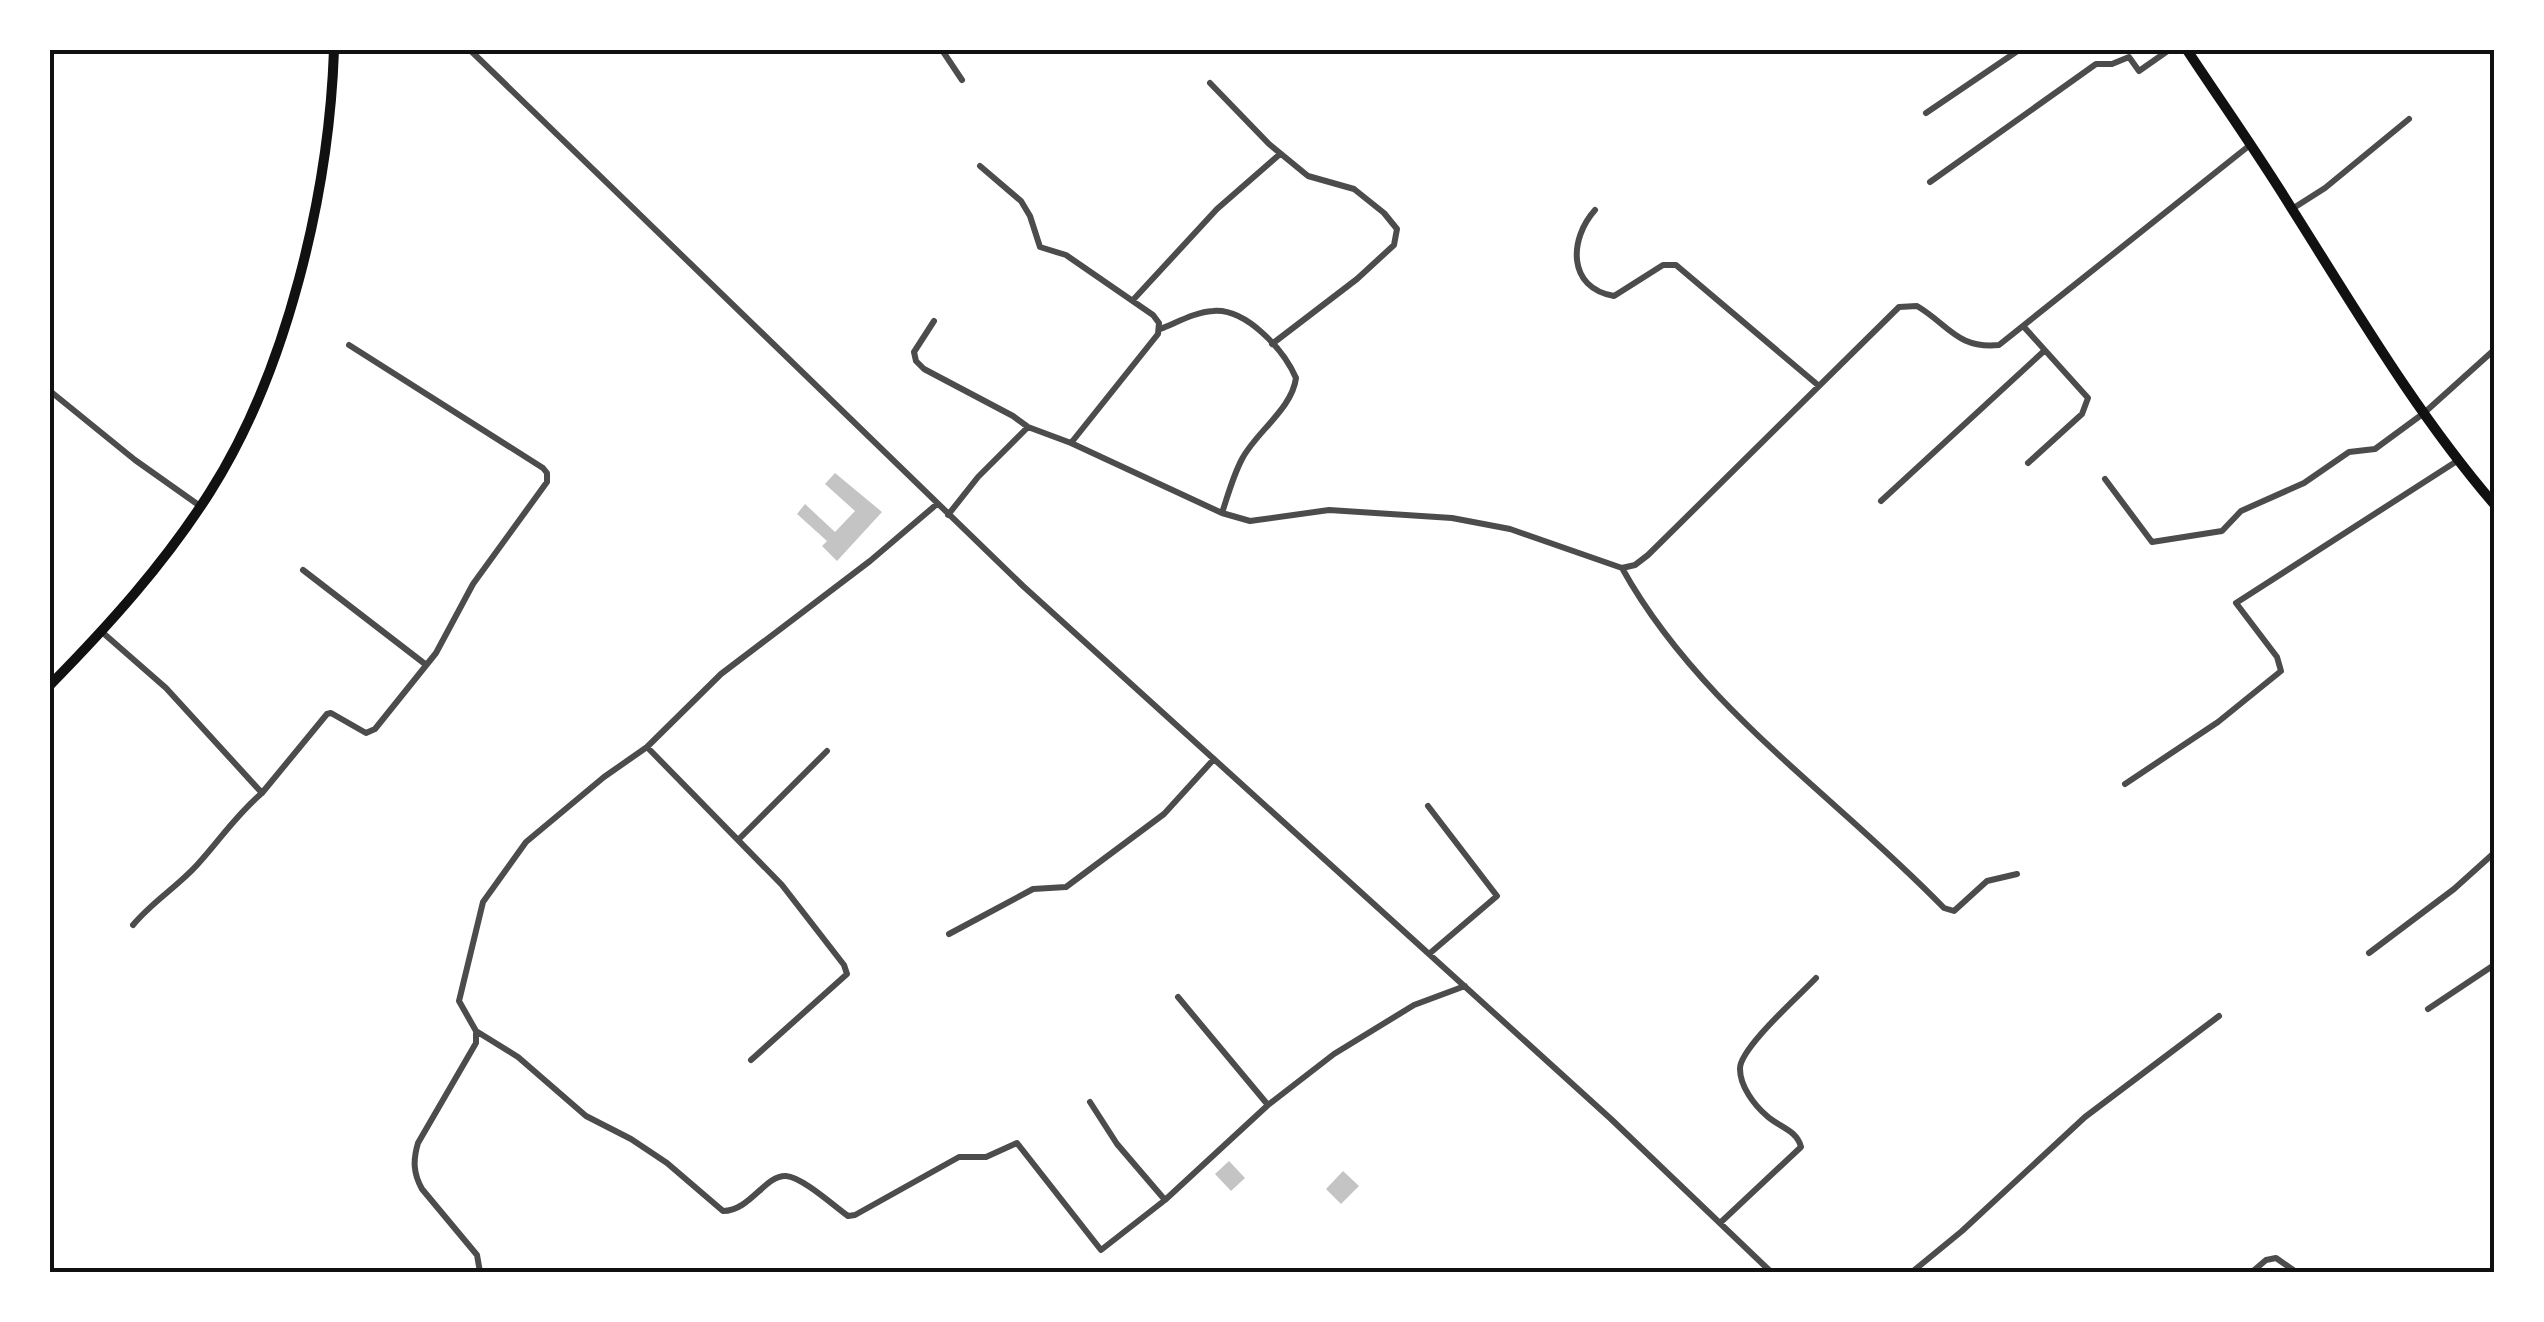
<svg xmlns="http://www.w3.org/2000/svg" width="2544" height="1322" viewBox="0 0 2544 1322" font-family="'Noto Sans',sans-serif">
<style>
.building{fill:#c4c4c4}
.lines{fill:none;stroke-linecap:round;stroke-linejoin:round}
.minor{stroke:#4c4c4c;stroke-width:6}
.primary{stroke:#111;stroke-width:10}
.neatline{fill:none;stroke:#111;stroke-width:4}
</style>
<rect width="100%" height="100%" fill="#fff"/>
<path class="building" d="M 835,473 L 882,512 L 837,561 L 822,546 L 827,541 L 797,514 L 805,504 L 835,532 L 855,511 L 825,484 Z
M 1229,1161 L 1245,1178 L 1231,1191 L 1215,1174 Z
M 1343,1171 L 1359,1186 L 1341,1204 L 1326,1189 Z"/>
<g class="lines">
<path class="minor" d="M 470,50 L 1023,586 L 1611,1119 L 1771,1272
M 942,50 L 962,80
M 1210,83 L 1269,144 L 1308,176 L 1354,189 L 1384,213 L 1397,229 L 1394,245 L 1357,279 L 1272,344
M 1926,113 L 2019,50
M 980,166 L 1021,201 L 1030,216 L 1040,247 L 1066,255 L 1153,315 L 1159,323 L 1158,334 L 1071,443
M 1930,182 L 2096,64 L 2112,64 L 2129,57 L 2139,71 L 2169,50
M 2292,209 L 2325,188 L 2409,119
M 1595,210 C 1569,239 1567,288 1614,296 L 1663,265 L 1676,265 L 1819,386
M 1133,300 L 1217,209 L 1280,154
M 934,321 L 914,352 L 916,361 L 924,369 L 1013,416 L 1028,427 L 1071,443 L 1222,513 L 1250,521 L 1329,510 L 1452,518 L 1510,529 L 1622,568 L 1635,565 L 1648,555 L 1899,307 L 1917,306 C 1949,325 1957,349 1999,345 L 2250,145
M 2024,327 L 2088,398 L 2082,414 L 2028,463
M 1160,329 C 1176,323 1195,312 1213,311 C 1246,308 1284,350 1296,378 C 1292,409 1256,432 1242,459 C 1233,476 1228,495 1222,513
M 50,391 L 135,460 L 200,506
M 2105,479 L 2152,542 L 2222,531 L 2241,511 L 2304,483 L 2349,452 L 2375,449 L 2424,413 L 2494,350
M 1881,501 L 2044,351
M 937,504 L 870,561 L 721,674 L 647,747 L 604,777 L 526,842 L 483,902 L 459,1001 L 476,1031 L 518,1057 L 586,1116 L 631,1139 L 667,1163 L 723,1211 C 750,1211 765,1175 786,1176 C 802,1177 834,1206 848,1216 L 855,1215 L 959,1157 L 986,1157 L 1017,1143 L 1101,1250 L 1165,1200 L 1268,1105 L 1334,1054 L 1414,1005 L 1465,986
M 948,515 L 978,477 L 1028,427
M 1622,568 C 1699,707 1836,796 1944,908 L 1954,911 L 1987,881 L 2017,874
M 303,570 L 425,664
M 102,632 L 166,688 L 262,793 C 235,816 220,840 197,865 C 177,887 152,902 133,925
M 647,747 L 782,885 L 844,965 L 847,974 L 751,1060
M 2125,784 L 2218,722 L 2281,671 L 2277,657 L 2236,603 L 2457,461
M 262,793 L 327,714 L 331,713 L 366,733 L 375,729 L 436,653 L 473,584 L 547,482 L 547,473 L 543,468 L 349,345
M 1428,806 L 1497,896 L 1429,954
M 738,840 L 827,751
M 949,934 L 1033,889 L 1066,887 L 1164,814 L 1214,759
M 2369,953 L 2454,889 L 2494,853
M 1178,997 L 1268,1105
M 2428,1009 L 2494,965
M 476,1033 L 476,1043 L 418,1143 C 413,1160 413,1173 422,1189 L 477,1255 L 480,1272
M 1090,1102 L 1117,1144 L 1165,1200
M 1720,1223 L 1801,1147 C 1797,1130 1779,1127 1767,1116 C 1754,1105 1740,1086 1740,1069 C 1739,1049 1800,995 1816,978
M 1912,1272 L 1962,1231 L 2085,1117 L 2219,1016
M 2252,1272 L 2266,1260 L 2276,1258 L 2296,1272"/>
<path class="primary" d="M 2187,50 C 2222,103 2259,155 2292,209 C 2356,310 2416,413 2494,504
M 50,685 C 109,625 165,563 210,492 C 287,371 329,193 334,50"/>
</g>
<rect width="2544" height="1322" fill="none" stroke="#ffffff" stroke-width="105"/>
<rect x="52" y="52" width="2440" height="1218" class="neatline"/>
</svg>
